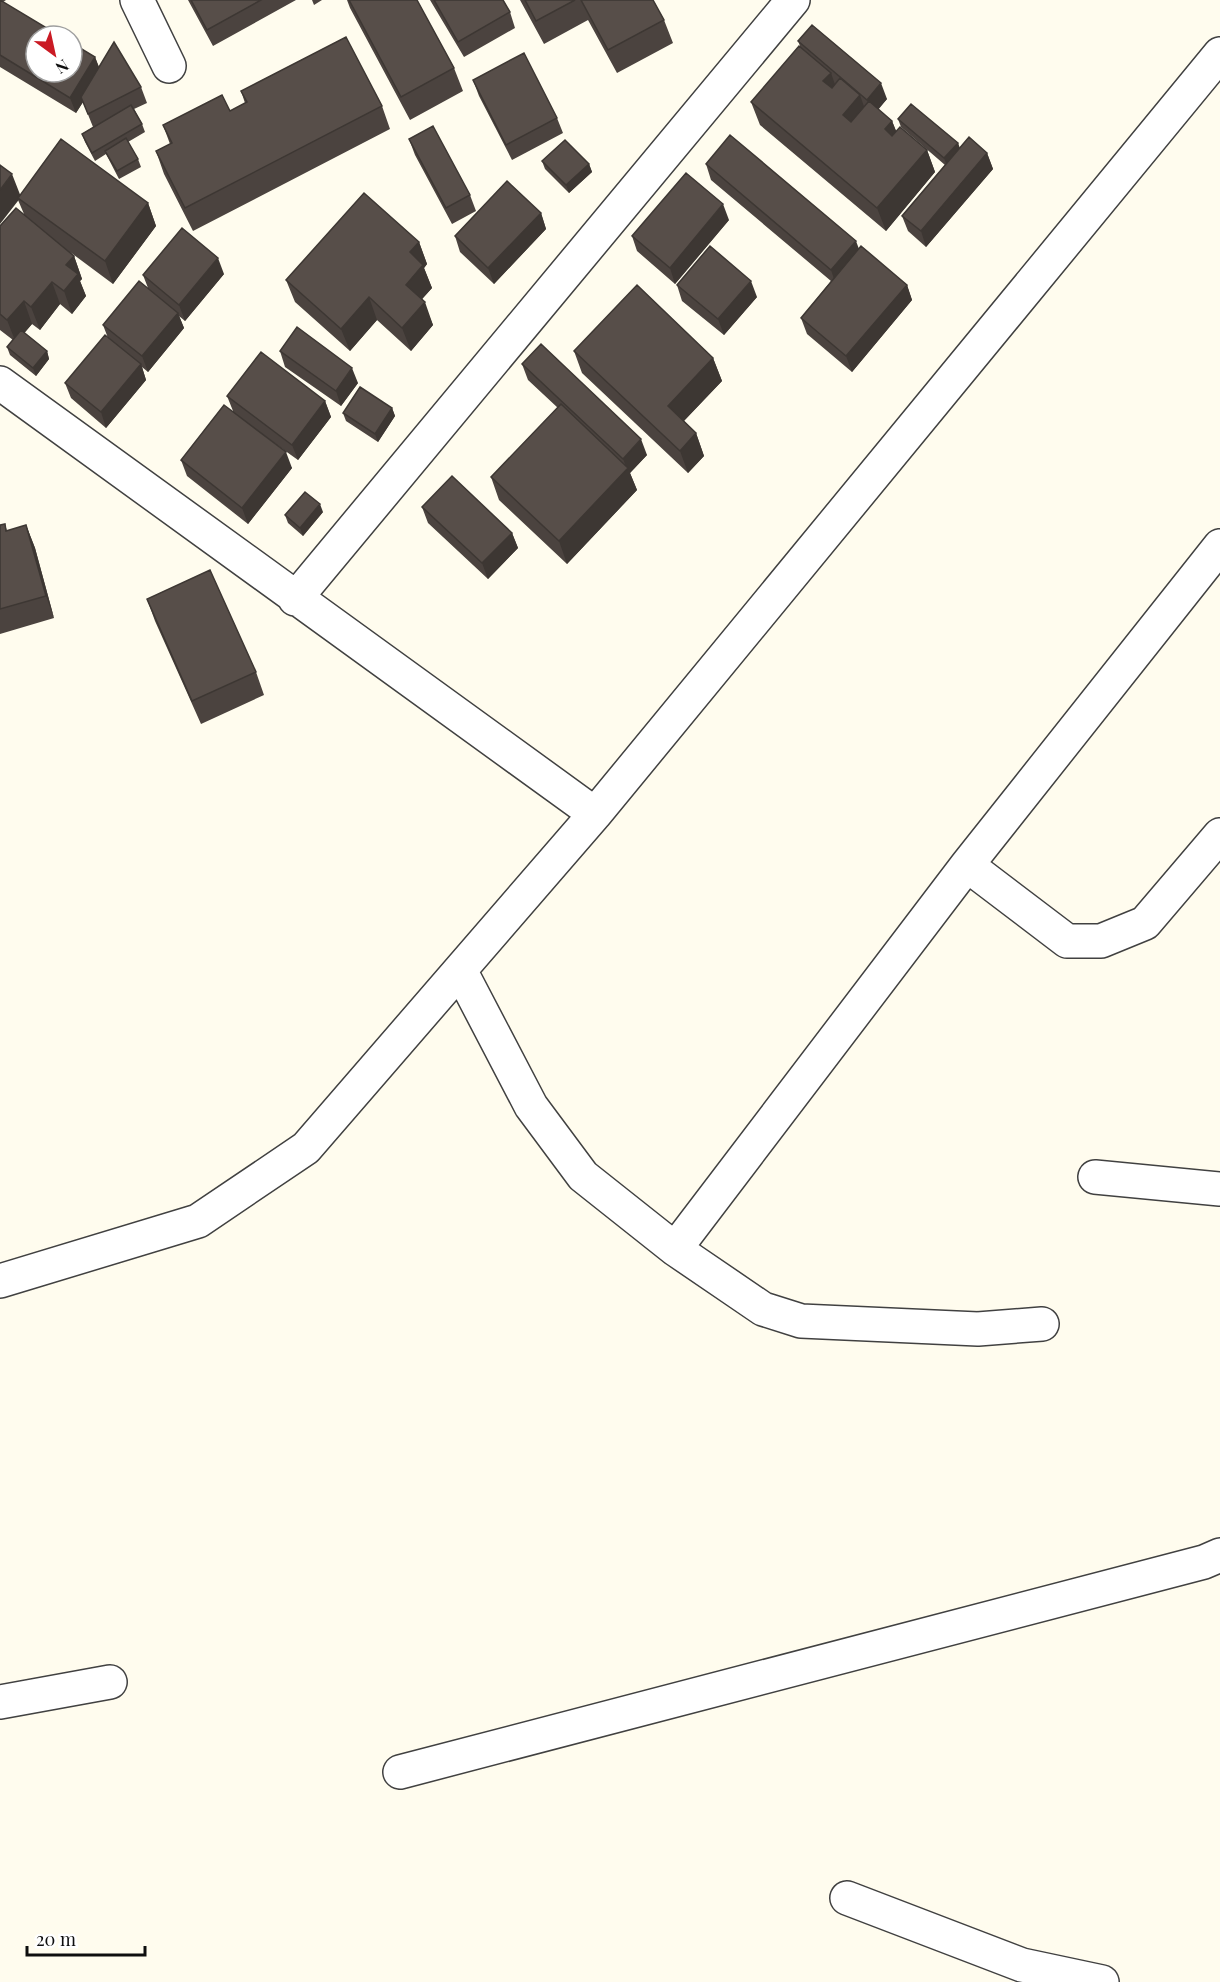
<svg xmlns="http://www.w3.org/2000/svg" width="1220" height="1982" viewBox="0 0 1220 1982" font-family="'Playfair Display',serif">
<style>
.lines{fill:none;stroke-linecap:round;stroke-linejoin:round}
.minor-casing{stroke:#414141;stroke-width:36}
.minor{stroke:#fff;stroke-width:33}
.wall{fill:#4b433f}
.shaded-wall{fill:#3d3733}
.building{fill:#574e49;stroke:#3d3733;stroke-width:1.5}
</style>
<rect width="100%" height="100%" fill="#fffcee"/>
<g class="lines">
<defs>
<path id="minor" d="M 137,0 L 169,66
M 0,383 L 595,814
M 295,599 L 793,0
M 967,865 L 1067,941 L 1101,941 L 1145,923 L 1220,835
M 460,970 L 531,1106 L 583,1176 L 675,1249 L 763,1309 L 801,1321 L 978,1329 L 1042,1324
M 1095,1177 L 1220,1189
M 675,1249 L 967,865 L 1220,546
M 0,1281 L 198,1221 L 306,1148 L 595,814 L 1220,54
M 0,1702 L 110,1682
M 400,1772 L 1204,1562 L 1220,1555
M 847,1898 L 1022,1965 L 1102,1982"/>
</defs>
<use href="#minor" class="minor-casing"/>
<use href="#minor" class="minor"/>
</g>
<path class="wall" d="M 0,0 L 6,0 L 3,2 L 95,57 L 99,67 L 141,87 L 147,103 L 134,109 L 142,124 L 145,132 L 128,142 L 138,159 L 141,167 L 119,179 L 106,154 L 95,161 L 85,142 L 82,134 L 93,127 L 83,102 L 76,113 L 0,67 Z
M 188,0 L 296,0 L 213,46 Z
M 312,0 L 322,0 L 314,5 Z
M 347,0 L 417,0 L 454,68 L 463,91 L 410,120 L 350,8 Z
M 430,0 L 503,0 L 510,12 L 515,28 L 464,57 Z
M 520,0 L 653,0 L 664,20 L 673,43 L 617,73 L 588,20 L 544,44 Z
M 798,41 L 887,99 L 878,109 L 892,121 L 896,131 L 927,150 L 935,172 L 886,231 L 760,125 L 751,102 L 800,46 Z
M 473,80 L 557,118 L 563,133 L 512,160 L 479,96 Z
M 241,91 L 382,106 L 390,129 L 193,231 L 164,174 L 156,151 L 170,144 L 163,125 L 230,111 L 245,103 Z
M 898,119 L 958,143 L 959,148 L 987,153 L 993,169 L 926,247 L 908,231 L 902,216 L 945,165 L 901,127 Z
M 409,139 L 470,195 L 476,211 L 452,224 L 415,155 Z
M 542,161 L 589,164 L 592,172 L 569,193 L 545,169 Z
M 706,164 L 859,249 L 907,285 L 912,300 L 852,372 L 807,334 L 801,318 L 831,281 L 711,180 Z
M 20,195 L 148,203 L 156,226 L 113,284 L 70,252 L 74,256 L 82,279 L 80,281 L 86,296 L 72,314 L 60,304 L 40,330 L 32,324 L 24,333 L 47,351 L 49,359 L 36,376 L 10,355 L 7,347 L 13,340 L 0,330 L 0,226 L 24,214 L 18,200 Z
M 541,213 L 546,229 L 494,284 L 460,252 L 455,236 Z
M 729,220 L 675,284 L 637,251 L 632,236 Z
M 419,242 L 427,264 L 424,268 L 432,288 L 422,299 L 433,325 L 411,351 L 377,320 L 350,351 L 295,302 L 286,280 Z
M 224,274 L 185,321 L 179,316 L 184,328 L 148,372 L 142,367 L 146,380 L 106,428 L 71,398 L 65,383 L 108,338 L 103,325 L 148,288 L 143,275 Z
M 677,285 L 757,297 L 724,335 L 682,301 Z
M 280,351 L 358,383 L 341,406 L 285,367 Z
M 574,351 L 713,358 L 722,381 L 684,421 L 696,433 L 704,456 L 688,473 L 582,373 Z
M 522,364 L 647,455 L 630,473 L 637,490 L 567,564 L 499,500 L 491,477 L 558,408 L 528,380 Z
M 227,396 L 325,401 L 331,417 L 298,460 L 263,435 L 292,468 L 248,524 L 187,476 L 181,460 L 233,411 Z
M 392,408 L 395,416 L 378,442 L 346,421 L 343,413 Z
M 422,507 L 512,533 L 518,548 L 488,579 L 428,523 Z
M 323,512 L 303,536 L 288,523 L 285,515 Z
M 5,524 L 7,531 L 26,525 L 35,548 L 54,618 L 0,634 L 0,525 Z
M 147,599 L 256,672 L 264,695 L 201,724 L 155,621 Z"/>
<path class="shaded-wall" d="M 95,57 L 101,73 L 81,97 L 83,102 L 76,113 L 70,98 Z
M 831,73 L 839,96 L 823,81 Z
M 881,83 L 887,99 L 873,116 L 867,100 Z
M 860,95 L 868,118 L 852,138 L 843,115 Z
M 892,121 L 901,143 L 885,129 Z
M 958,143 L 961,151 L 947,166 L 944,158 Z
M 927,150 L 935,172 L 886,231 L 877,208 Z
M 987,153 L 993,169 L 926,247 L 921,231 Z
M 589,164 L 592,172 L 569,193 L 566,185 Z
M 12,174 L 21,197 L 0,224 L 0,190 Z
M 148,203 L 156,226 L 113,284 L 105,261 Z
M 723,204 L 729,220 L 675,284 L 670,268 Z
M 541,213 L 546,229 L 494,284 L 488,268 Z
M 856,241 L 862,257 L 836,285 L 831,270 Z
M 419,242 L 427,264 L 424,268 L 432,288 L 414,308 L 406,285 L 410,252 Z
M 74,256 L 82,279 L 80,281 L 86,296 L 72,314 L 64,291 L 66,265 Z
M 218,258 L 224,274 L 185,321 L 179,305 Z
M 751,281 L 757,297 L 724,335 L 718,319 Z
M 52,282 L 60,304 L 40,330 L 31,307 Z
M 907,285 L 912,300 L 852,372 L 846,356 Z
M 369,297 L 377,320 L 350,351 L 341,329 Z
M 24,301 L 32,324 L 16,343 L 7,320 Z
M 425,302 L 433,325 L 411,351 L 402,328 Z
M 178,313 L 184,328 L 148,372 L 142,356 Z
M 47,351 L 49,359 L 36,376 L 33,368 Z
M 713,358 L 722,381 L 676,429 L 668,406 Z
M 141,364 L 146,380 L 106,428 L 101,412 Z
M 352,368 L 358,383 L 341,406 L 336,391 Z
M 325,401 L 331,417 L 298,460 L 292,445 Z
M 392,408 L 395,416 L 378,442 L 375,434 Z
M 696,433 L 704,456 L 688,473 L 680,451 Z
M 641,439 L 647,455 L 630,473 L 637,490 L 567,564 L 559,541 L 627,469 L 623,459 Z
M 286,452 L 292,468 L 248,524 L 242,508 Z
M 320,504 L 323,512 L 303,536 L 300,528 Z
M 26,525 L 35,548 L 54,618 L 46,596 Z
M 512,533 L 518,548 L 488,579 L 482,563 Z"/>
<path class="building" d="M 0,0 L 60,36 L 36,36 L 36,72 L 72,72 L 72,43 L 95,57 L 70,98 L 0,55 Z
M 191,0 L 261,0 L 207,30 Z
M 349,0 L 417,0 L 454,68 L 401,97 Z
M 434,0 L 503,0 L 510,12 L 458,42 Z
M 525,0 L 575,0 L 536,21 Z
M 581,0 L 653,0 L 664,20 L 608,50 Z
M 812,25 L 881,83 L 867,100 L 798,41 Z
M 346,37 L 382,106 L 185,208 L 156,151 L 172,143 L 163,125 L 222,95 L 230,111 L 247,102 L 241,91 Z
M 114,42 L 141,87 L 88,114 L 81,97 Z
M 799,46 L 831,73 L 823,81 L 832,88 L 840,78 L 860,95 L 843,115 L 851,122 L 869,101 L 892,121 L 885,129 L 892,136 L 900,127 L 927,150 L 877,208 L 751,102 Z
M 524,53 L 557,118 L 506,145 L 473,80 Z
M 911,104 L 958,143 L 944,158 L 898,119 Z
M 131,105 L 142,124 L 92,153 L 82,134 Z
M 433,126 L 470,195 L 446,208 L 409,139 Z
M 730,135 L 856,241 L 831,270 L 706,164 Z
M 969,137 L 987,153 L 921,231 L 902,216 Z
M 126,138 L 138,159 L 117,171 L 105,151 Z
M 61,139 L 148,203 L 105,261 L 18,198 Z
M 565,140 L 589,164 L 566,185 L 542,161 Z
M 0,165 L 12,174 L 0,190 Z
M 686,173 L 723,204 L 670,268 L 632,236 Z
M 507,181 L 541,213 L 488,268 L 455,236 Z
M 364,193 L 419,242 L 410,252 L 423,265 L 406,285 L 425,302 L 402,328 L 369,297 L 341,329 L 286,280 Z
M 16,208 L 74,256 L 66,265 L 78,274 L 64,291 L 52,282 L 31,307 L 24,301 L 7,320 L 0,314 L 0,226 Z
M 182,228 L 218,258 L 179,305 L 143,275 Z
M 710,246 L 751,281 L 718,319 L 677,285 Z
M 861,246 L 907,285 L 846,356 L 801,318 Z
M 139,281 L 178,313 L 142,356 L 103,325 Z
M 637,285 L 713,358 L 668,406 L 696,433 L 680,451 L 574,351 Z
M 297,327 L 352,368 L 336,391 L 280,351 Z
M 21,330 L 47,351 L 33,368 L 7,347 Z
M 105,335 L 141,364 L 101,412 L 65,383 Z
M 541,344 L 641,439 L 623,459 L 522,364 Z
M 261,352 L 325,401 L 292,445 L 227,396 Z
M 360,387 L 392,408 L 375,434 L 343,413 Z
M 561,404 L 628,468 L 559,541 L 491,477 Z
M 224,405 L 286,452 L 242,508 L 181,460 Z
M 452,476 L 512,533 L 482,563 L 422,507 Z
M 305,492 L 320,504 L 300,528 L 285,515 Z
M 5,524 L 6,531 L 26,525 L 46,596 L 0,609 L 0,525 Z
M 210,570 L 256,672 L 192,701 L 147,599 Z"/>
<g transform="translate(54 54) rotate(147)"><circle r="28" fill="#ffffff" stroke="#9f9f9f" stroke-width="1.5"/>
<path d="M0-4.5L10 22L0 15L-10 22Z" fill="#ca1a24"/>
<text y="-9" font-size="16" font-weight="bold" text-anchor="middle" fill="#0e0e0e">N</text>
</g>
<path d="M27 1946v9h118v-9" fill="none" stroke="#0e0e0e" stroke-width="3"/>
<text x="36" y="1946" font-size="18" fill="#0e0e0e" stroke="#ffffff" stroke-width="4.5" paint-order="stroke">20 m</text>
</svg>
